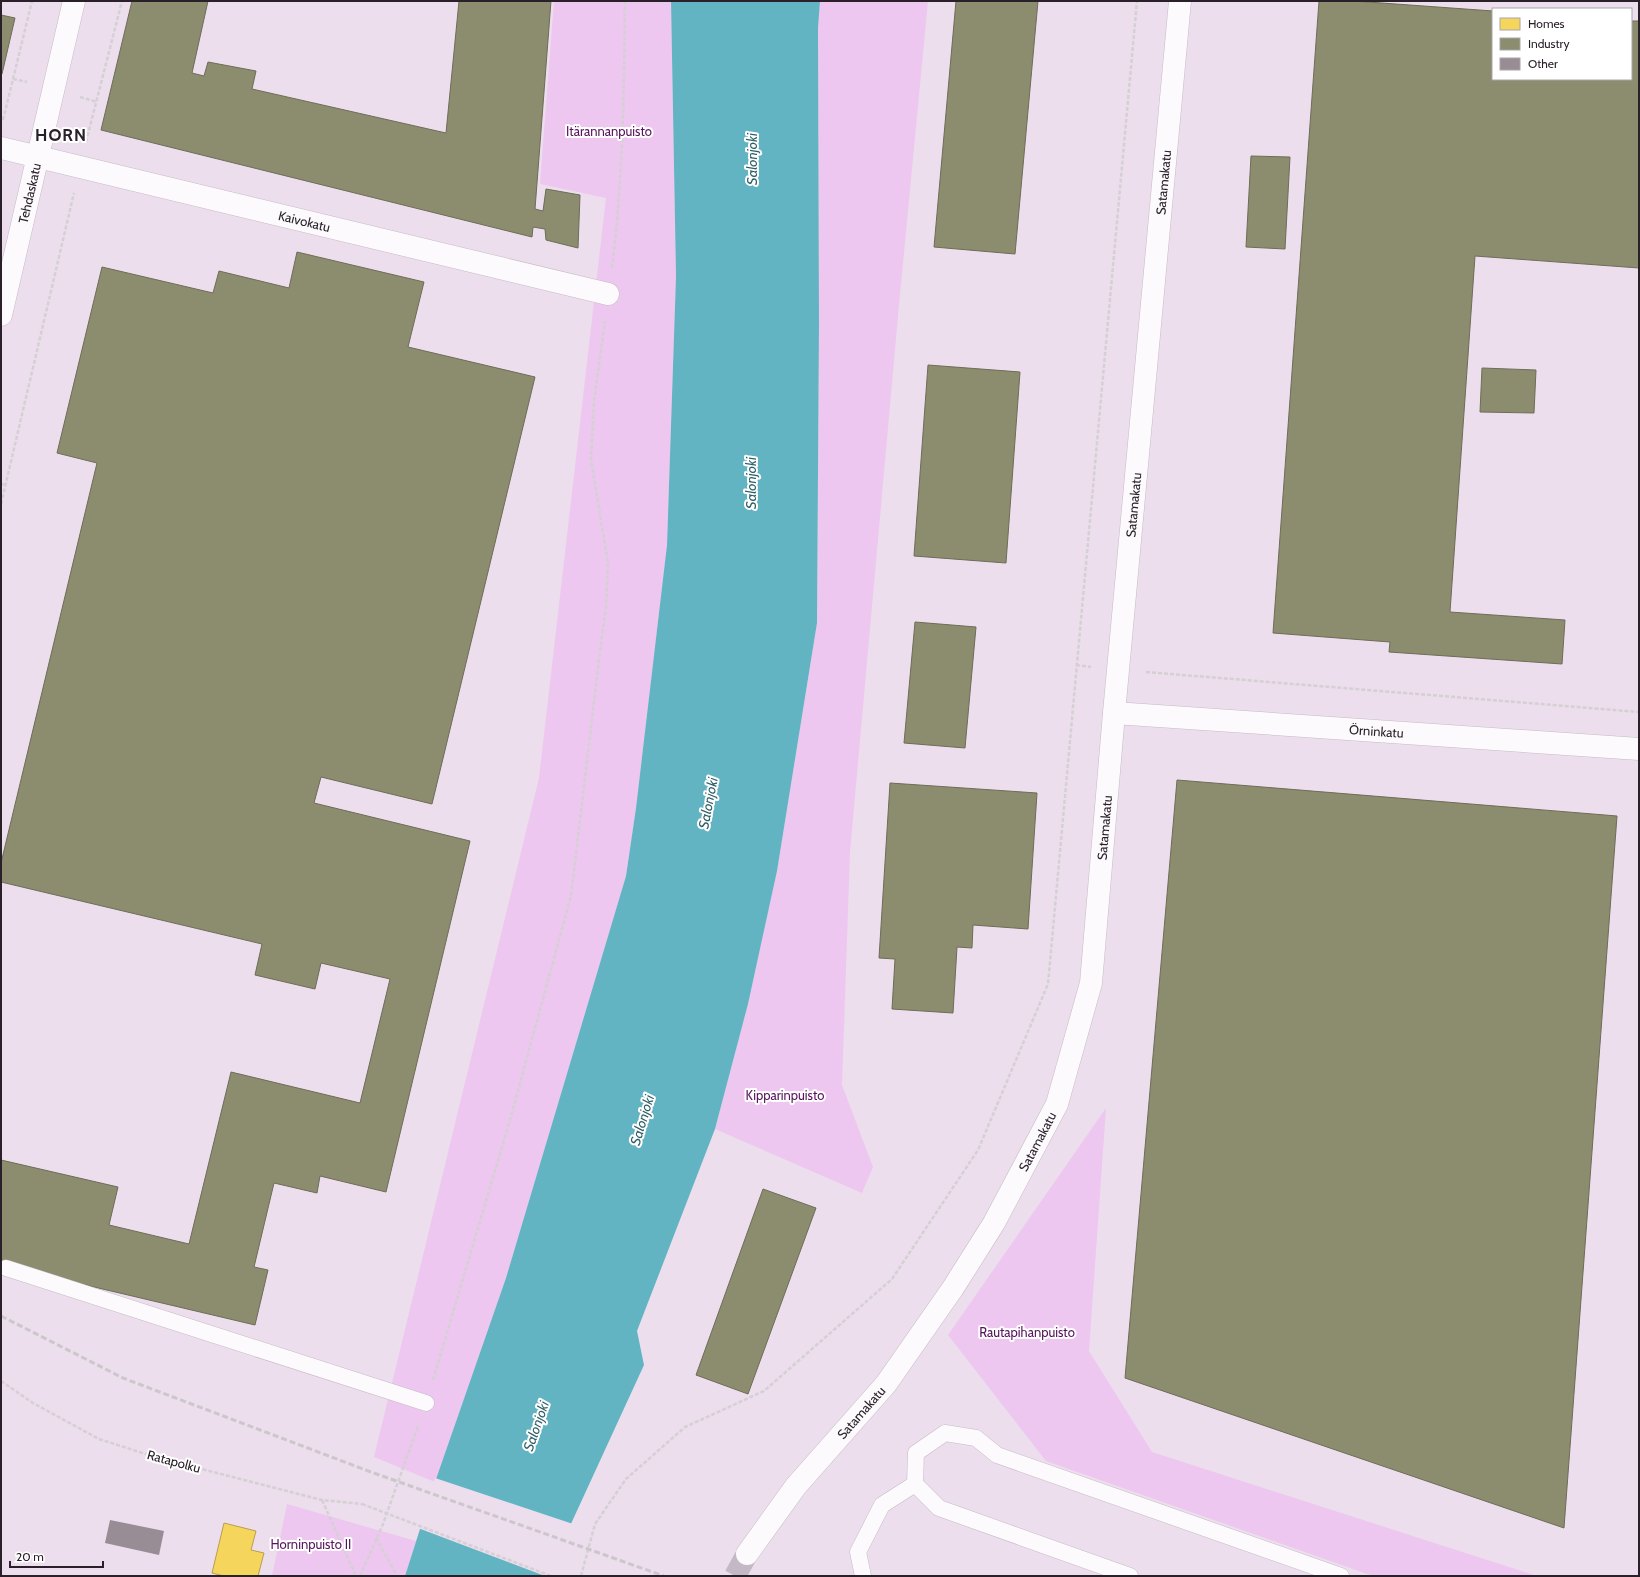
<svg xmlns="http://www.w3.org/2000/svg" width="1640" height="1577" viewBox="0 0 1640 1577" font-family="Cabin,sans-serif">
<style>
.green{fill:#edc7ef}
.water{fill:#63b4c3}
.pier{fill:#ecdeed}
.homes{fill:#f6d55c;stroke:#b89f4d}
.industry{fill:#8c8c6e;stroke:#6e6c59}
.building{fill:#988c95}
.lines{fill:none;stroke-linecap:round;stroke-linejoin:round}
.secondary-tunnel{stroke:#c5b8c6;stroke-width:22;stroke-dasharray:22 11;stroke-linecap:butt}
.lane-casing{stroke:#c5bbc6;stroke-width:17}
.street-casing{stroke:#c5bbc6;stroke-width:23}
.secondary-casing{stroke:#c5bbc6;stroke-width:23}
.path{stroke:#d4d0d4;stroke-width:2.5;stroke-dasharray:4 2;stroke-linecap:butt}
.lane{stroke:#fcfafc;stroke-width:16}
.street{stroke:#fcfafc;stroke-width:22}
.secondary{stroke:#fcfafc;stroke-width:22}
.rail{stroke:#cbc7cb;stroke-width:3;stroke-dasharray:6 3;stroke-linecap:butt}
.path-bridge{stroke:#d4d0d4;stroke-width:2.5;stroke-dasharray:4 2;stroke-linecap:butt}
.labels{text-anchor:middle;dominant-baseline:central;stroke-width:4;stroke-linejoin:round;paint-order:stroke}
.park-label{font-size:13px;fill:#57145c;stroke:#fff}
.street-label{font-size:13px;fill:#292029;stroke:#fff}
.water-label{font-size:14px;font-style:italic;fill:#2f5f66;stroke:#fff}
.district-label{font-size:17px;font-weight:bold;letter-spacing:1px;fill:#292029;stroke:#fff}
</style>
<rect width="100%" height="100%" fill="#ecdeed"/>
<path class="green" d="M 554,1 L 671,1 L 676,276 L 667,545 L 636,808 L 626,876 L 506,1278 L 435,1482 L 374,1457 L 539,778 L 606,198 L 540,184 Z
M 820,1 L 928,1 L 899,305 L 850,852 L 842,1085 L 873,1167 L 862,1193 L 715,1129 L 748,1004 L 777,871 L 817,623 L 819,323 L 818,28 Z
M 1106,1108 L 1089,1351 L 1152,1452 L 1537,1576 L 1373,1576 L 1046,1461 L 948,1335 Z
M 287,1504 L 416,1541 L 405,1576 L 272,1576 Z"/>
<path class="water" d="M 671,1 L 820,1 L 818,28 L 819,323 L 817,623 L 777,871 L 748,1004 L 715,1129 L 637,1331 L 644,1365 L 547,1576 L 405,1576 L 435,1482 L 506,1278 L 626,876 L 636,808 L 667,545 L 676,276 Z"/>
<path class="pier" d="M 435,1478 L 573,1524 L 549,1576 L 545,1576 L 418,1528 Z"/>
<path class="homes" d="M 224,1523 L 256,1531 L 251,1550 L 264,1553 L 258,1576 L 224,1576 L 212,1573 Z"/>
<path class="industry" d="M 132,1 L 208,1 L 192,73 L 204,76 L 208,62 L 256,71 L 252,89 L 446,133 L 459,1 L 551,1 L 535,209 L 543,211 L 546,189 L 580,195 L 578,248 L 546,240 L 545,229 L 533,227 L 532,237 L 101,130 Z
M 956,1 L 1038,1 L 1015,254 L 934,247 Z
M 1319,1 L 1354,1 L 1493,11 L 1493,79 L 1631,79 L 1631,21 L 1639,21 L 1639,268 L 1475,256 L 1450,612 L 1565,620 L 1562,664 L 1389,652 L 1390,642 L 1273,633 Z
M 1,15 L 15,18 L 2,74 L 1,74 Z
M 1251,156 L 1290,157 L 1285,249 L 1246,247 Z
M 297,252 L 424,282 L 408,347 L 535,377 L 432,804 L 321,777 L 314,803 L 470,841 L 386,1192 L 320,1176 L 317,1193 L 274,1183 L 254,1267 L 268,1270 L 255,1325 L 1,1265 L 1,1160 L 118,1187 L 109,1225 L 189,1244 L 231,1072 L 360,1103 L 390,979 L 321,963 L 315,989 L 255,975 L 262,944 L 1,882 L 1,863 L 97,463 L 57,453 L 102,267 L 213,293 L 219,271 L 289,288 Z
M 928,365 L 1020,372 L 1006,563 L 914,556 Z
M 1482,368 L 1536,370 L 1534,413 L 1480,412 Z
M 915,622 L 976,627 L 965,748 L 904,743 Z
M 1177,780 L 1617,816 L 1564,1528 L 1125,1378 Z
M 890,783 L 1037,793 L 1028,929 L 973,925 L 972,948 L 957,947 L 953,1013 L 892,1009 L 895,959 L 879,958 Z
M 763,1189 L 816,1208 L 748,1394 L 696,1375 Z"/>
<path class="building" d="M 110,1520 L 164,1531 L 159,1555 L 105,1543 Z"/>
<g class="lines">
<path class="secondary-tunnel" d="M 735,1576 L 747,1554"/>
<defs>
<path id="lane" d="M 6,1268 L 426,1403
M 863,1576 L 858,1552 L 882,1505 L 915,1484
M 1130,1576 L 939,1508 L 915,1484 L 916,1453 L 945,1433 L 976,1438 L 997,1455 L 1341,1576"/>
<g id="street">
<path id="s1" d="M 1,148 L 608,294"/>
<path id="s2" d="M 1114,713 L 1639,749"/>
</g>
<g id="secondary">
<path id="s3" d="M 1,315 L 74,1"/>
<path id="s4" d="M 747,1554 L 796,1486 L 886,1384 L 953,1288 L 994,1223 L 1057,1104 L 1091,983 L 1114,713 L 1180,1"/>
</g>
</defs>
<use href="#lane" class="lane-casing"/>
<use href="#street" class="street-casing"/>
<use href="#secondary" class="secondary-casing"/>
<path class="path" d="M 13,79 L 27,82
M 80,97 L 97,102
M 3,120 L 32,1
M 86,142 L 122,1
M 612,268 C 623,179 624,90 625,1
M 1,484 L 6,485
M 1,504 L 74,193
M 1076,665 L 1091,667
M 1146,672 L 1639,712
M 433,1380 L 510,1120 L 571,896 L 598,668 L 606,607 L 608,563 L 591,460 L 594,401 L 605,321
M 1,1381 L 33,1403 L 99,1439 L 155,1457 L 322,1500 L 362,1504
M 322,1500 L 356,1576
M 376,1538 L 396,1574 L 396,1576
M 360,1576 L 383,1524 L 418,1426
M 581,1576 L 595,1524 L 626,1479 L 685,1427 L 764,1391 L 892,1279 L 978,1150 L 1048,984 L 1137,1"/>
<use href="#lane" class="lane"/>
<use href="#street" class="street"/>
<use href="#secondary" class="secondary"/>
<path class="rail" d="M 1,1316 L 123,1378 L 371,1472 L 664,1576"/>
<path class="path-bridge" d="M 362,1504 L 551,1576"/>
</g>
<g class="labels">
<g class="park-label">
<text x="609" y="131">Itärannanpuisto</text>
<text x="785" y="1095">Kipparinpuisto</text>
<text x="1027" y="1332">Rautapihanpuisto</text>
<text x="311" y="1544">Horninpuisto II</text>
</g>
<g class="street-label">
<text stroke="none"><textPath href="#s4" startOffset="1478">Satamakatu</textPath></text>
<text stroke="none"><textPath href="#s3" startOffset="125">Tehdaskatu</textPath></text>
<text stroke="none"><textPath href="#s1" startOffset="312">Kaivokatu</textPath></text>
<text stroke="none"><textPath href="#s4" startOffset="1154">Satamakatu</textPath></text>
<text stroke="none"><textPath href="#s2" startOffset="263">Örninkatu</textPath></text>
<text stroke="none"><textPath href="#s4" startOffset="830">Satamakatu</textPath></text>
<text stroke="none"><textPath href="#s4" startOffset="506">Satamakatu</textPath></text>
<text stroke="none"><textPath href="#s4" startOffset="182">Satamakatu</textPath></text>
<text transform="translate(174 1461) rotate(15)">Ratapolku</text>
</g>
<g class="water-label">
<text transform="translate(752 159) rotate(-90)">Salonjoki</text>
<text transform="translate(751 483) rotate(-90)">Salonjoki</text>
<text transform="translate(708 803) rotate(-79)">Salonjoki</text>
<text transform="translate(642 1120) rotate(-73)">Salonjoki</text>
<text transform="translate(536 1426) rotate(-71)">Salonjoki</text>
</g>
<g class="district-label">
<text x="61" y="135">HORN</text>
</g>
</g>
<rect width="1640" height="1577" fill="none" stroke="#292029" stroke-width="4"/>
<rect x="1492" y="8" width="140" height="72" fill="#ffffff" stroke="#a9a6a9"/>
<rect x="1500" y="18" width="20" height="12" fill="#f6d55c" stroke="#a9a6a9"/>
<text x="1528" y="28" font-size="12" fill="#292029">Homes</text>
<rect x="1500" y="38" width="20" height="12" fill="#8c8c6e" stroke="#a9a6a9"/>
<text x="1528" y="48" font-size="12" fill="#292029">Industry</text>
<rect x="1500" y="58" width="20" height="12" fill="#988c95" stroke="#a9a6a9"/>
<text x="1528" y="68" font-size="12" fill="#292029">Other</text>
<path d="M10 1561v6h93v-6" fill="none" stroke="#292029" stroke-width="2"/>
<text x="16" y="1561" font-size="12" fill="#292029" stroke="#ffffff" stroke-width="3" paint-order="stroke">20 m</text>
</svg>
